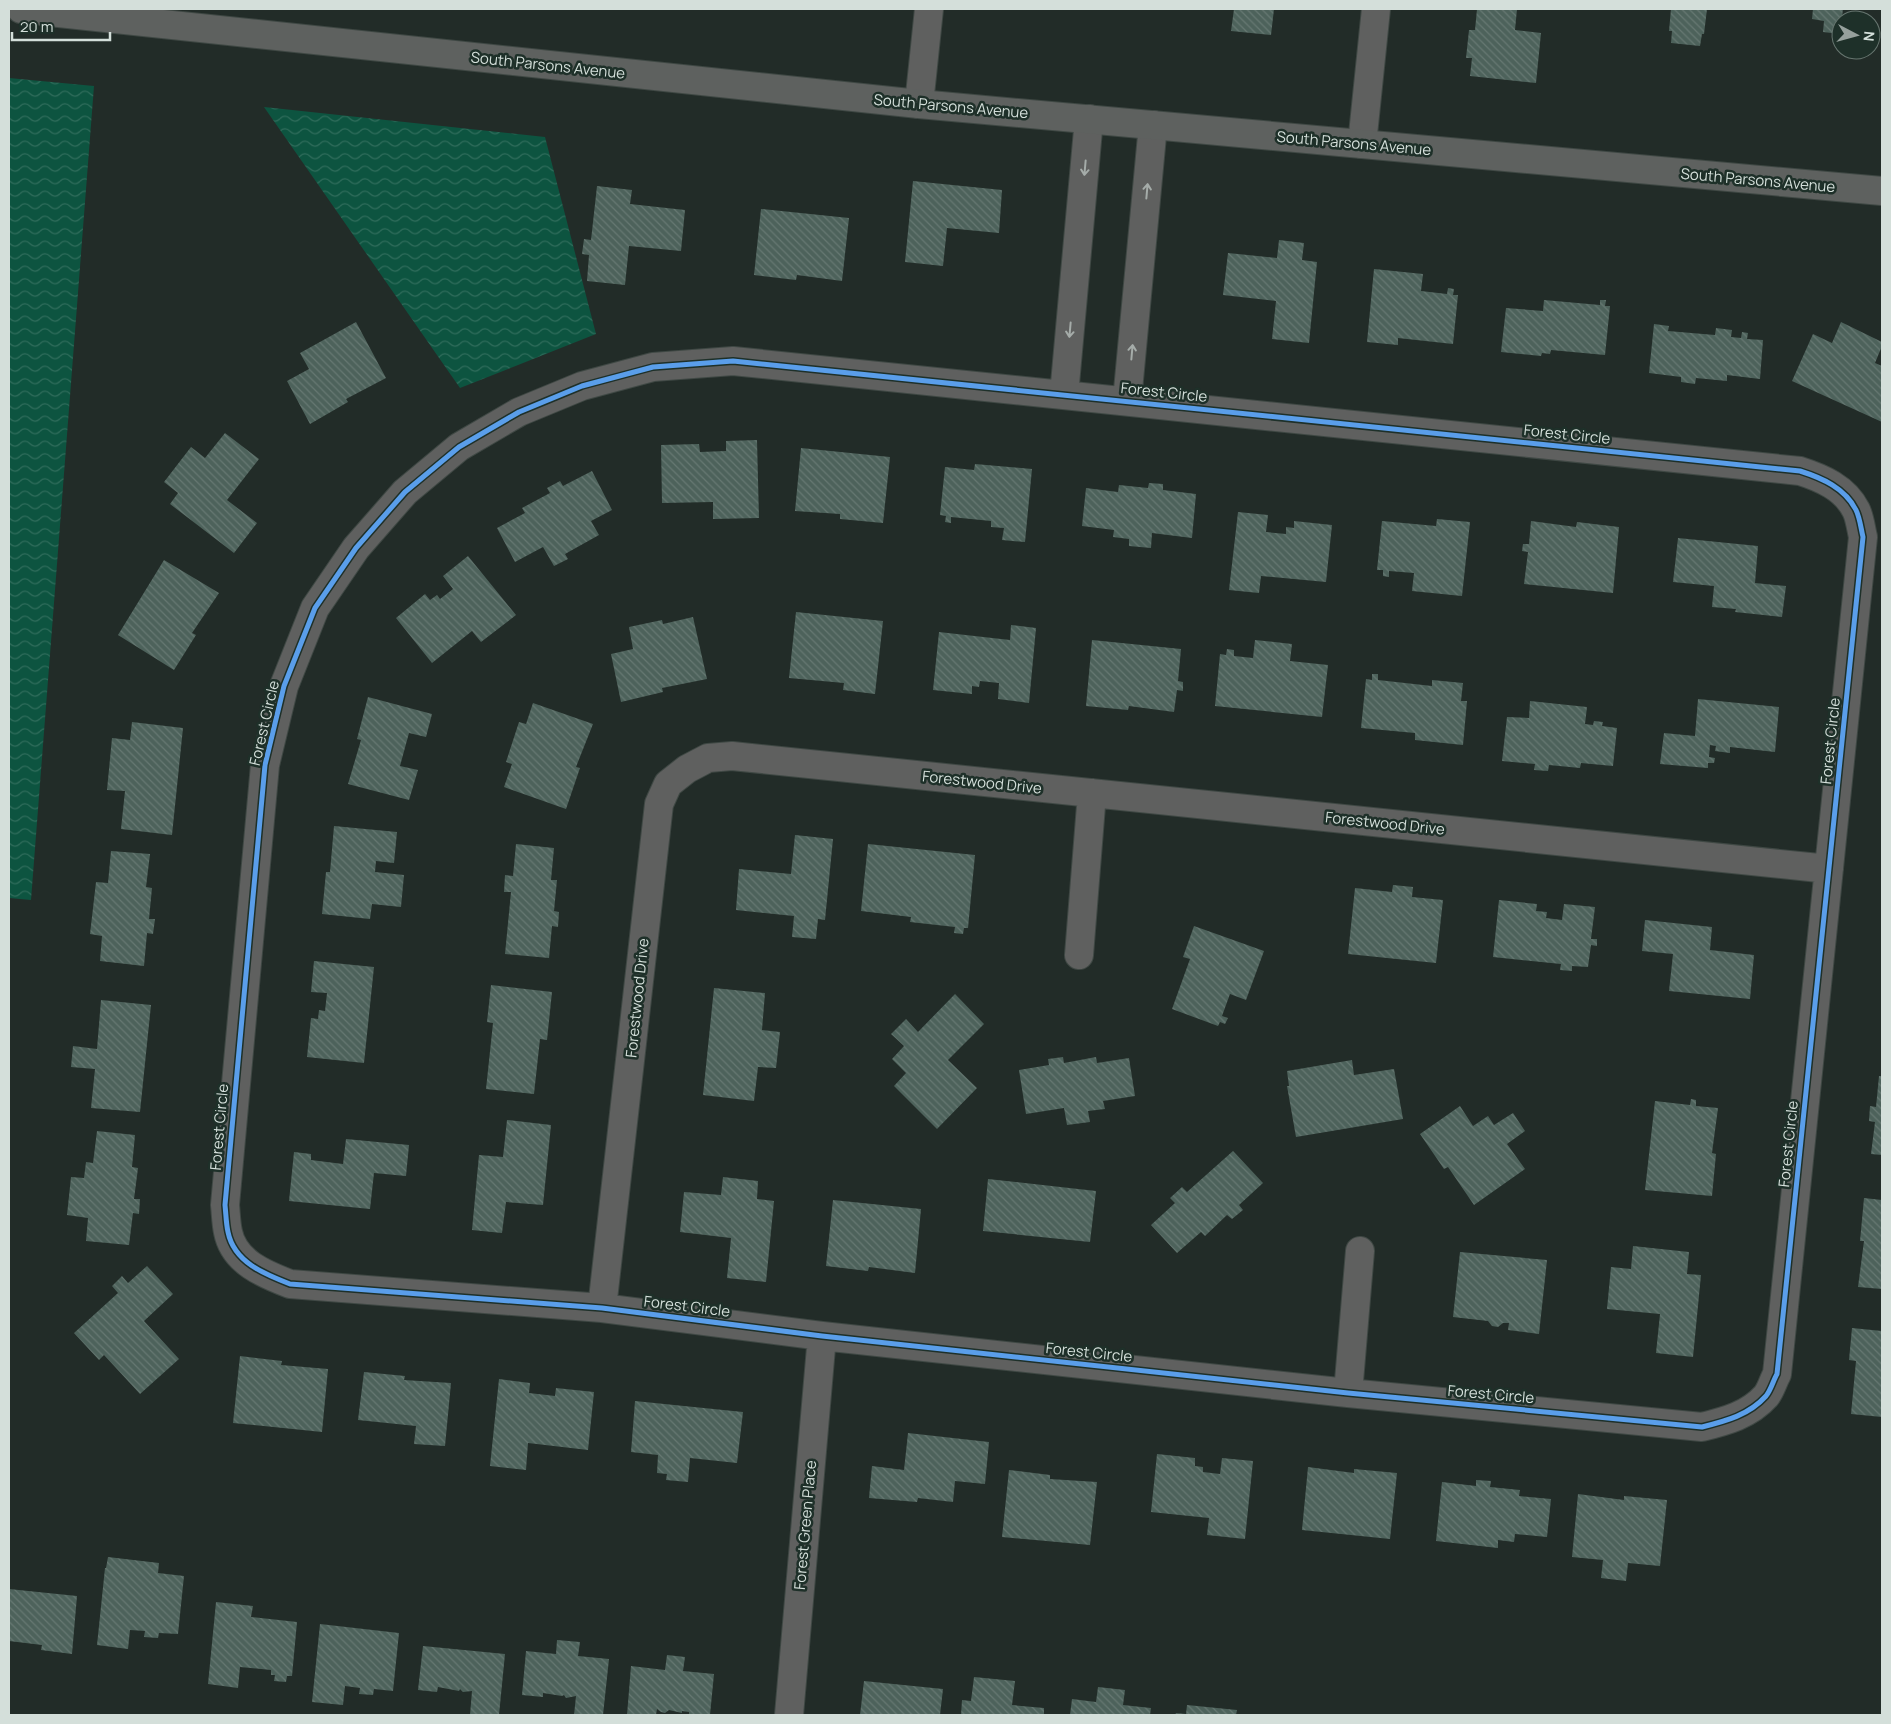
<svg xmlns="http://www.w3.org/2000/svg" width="1891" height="1724" viewBox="0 0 1891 1724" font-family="Manrope,sans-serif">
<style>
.water{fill:url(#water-waves)}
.building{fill:url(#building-back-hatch)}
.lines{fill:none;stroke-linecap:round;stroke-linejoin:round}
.minor-casing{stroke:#3f4844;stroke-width:30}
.major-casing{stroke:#3f4844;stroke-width:30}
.minor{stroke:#5f605f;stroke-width:28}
.major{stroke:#5e615f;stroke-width:28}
.cycleway-casing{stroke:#1e3029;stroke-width:8}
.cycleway{stroke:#5a9eea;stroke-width:5}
.oneway{stroke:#a5aca9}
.labels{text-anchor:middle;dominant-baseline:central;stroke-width:5;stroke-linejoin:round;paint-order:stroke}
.street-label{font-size:15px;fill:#d4dfda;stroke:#1e3029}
</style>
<defs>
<pattern id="water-waves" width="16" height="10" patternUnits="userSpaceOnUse" patternTransform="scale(1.25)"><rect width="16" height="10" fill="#0d5440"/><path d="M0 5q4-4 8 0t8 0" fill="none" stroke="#2f6c5b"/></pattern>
<pattern id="building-back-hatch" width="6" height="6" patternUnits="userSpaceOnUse" patternTransform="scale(1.25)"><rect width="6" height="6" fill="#4d625b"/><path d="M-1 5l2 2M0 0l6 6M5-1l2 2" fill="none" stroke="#667872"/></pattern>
</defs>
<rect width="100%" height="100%" fill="#222c28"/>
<path class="water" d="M 9,78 L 94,86 L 31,900 L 9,898 Z
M 264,107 L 545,137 L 596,334 L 460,388 Z"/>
<path class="building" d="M 1234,9 L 1274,9 L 1271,35 L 1231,31 Z
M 1477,9 L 1517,9 L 1515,30 L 1541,33 L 1536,83 L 1470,76 L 1472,58 L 1466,58 L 1469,30 L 1475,30 Z
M 1671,9 L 1707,9 L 1704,34 L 1702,34 L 1700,46 L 1671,43 L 1672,31 L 1669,31 Z
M 1813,9 L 1843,9 L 1840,34 L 1823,32 L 1824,21 L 1812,19 Z
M 913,181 L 1002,190 L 999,233 L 947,228 L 943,266 L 905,262 Z
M 597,186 L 632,190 L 630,204 L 685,210 L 681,251 L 629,246 L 625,285 L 587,281 L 589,255 L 582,254 L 584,239 L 591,240 Z
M 761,209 L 849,218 L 842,281 L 797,275 L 796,280 L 754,275 Z
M 1279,240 L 1304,243 L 1302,260 L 1317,262 L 1309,343 L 1272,339 L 1276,301 L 1223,295 L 1228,253 L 1277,258 Z
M 1374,269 L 1423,274 L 1421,291 L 1447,294 L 1448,288 L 1454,289 L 1453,295 L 1458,295 L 1453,344 L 1398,338 L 1398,345 L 1367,342 Z
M 1544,300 L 1600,305 L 1600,300 L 1606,300 L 1605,306 L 1610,306 L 1605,355 L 1551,350 L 1550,354 L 1542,353 L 1541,356 L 1501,352 L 1506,308 L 1543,311 Z
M 356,322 L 386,378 L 346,399 L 348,402 L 310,424 L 287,381 L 309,369 L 300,353 Z
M 1841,322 L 1882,342 L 1882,346 L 1875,363 L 1882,366 L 1882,422 L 1792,381 L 1813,334 L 1832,343 Z
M 1654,324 L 1669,326 L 1668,331 L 1715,335 L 1716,328 L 1732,330 L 1731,337 L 1741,338 L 1742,332 L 1748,333 L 1747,339 L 1763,340 L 1760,379 L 1727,375 L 1727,381 L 1696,378 L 1695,384 L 1681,382 L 1681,377 L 1649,373 Z
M 225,433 L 259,459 L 227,500 L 257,523 L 234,553 L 170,504 L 178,493 L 164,482 L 191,447 L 205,458 Z
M 757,440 L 759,518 L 713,519 L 713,502 L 662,503 L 661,445 L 699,444 L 700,452 L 726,451 L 726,441 Z
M 801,448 L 890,457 L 883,523 L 840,519 L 840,514 L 795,511 Z
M 975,464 L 1032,469 L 1025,542 L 1002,540 L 1004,528 L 991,527 L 991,521 L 951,517 L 951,523 L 945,522 L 946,516 L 940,515 L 945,467 L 974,470 Z
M 592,471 L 612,510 L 591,521 L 599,535 L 565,554 L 568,559 L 554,566 L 543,547 L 515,562 L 497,528 L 525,513 L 522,508 L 550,493 L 547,488 L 560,481 L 563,486 Z
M 1149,483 L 1163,484 L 1163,490 L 1196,494 L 1192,538 L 1152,533 L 1151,548 L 1129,546 L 1129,539 L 1113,537 L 1114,530 L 1082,526 L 1086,488 L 1118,492 L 1119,485 L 1148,488 Z
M 1238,512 L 1268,515 L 1266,532 L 1286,534 L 1286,527 L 1294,528 L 1294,521 L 1332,525 L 1326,582 L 1261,576 L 1259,593 L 1229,590 Z
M 1437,519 L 1470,522 L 1462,596 L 1412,591 L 1414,573 L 1389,571 L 1389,577 L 1383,576 L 1383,570 L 1377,570 L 1382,521 L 1436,526 Z
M 1531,521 L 1576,527 L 1577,522 L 1619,527 L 1613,593 L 1524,584 L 1528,552 L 1522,551 L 1523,544 L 1529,544 Z
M 1678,538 L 1758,546 L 1755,583 L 1786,586 L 1782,617 L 1735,612 L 1736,609 L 1712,607 L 1714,586 L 1673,582 Z
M 468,556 L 516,615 L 481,642 L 472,631 L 432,663 L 396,618 L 425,594 L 430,600 L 437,595 L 440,599 L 453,589 L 443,576 Z
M 164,560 L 219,593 L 192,633 L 196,635 L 174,670 L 118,635 Z
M 796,612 L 883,621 L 875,694 L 843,690 L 844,683 L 789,678 Z
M 693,617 L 707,679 L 662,688 L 663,692 L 621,702 L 611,654 L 633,649 L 629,627 L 662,620 L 663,624 Z
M 1011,625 L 1036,628 L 1029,703 L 998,699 L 999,683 L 980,681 L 979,687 L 972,686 L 972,694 L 933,690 L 939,632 L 1010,640 Z
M 1092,640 L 1181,649 L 1178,681 L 1183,682 L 1183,691 L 1177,690 L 1174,712 L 1129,706 L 1128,710 L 1086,706 Z
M 1255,640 L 1292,644 L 1290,661 L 1328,665 L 1322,717 L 1215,706 L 1220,654 L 1226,655 L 1227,649 L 1234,650 L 1234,656 L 1253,658 Z
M 1372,674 L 1378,674 L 1378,680 L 1432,686 L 1432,680 L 1463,683 L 1461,701 L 1467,701 L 1463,745 L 1415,740 L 1415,733 L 1361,728 L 1366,679 L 1372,680 Z
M 368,697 L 432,714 L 426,737 L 409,733 L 400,766 L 418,770 L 409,800 L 348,784 L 361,740 L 357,739 Z
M 1698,699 L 1779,707 L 1775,752 L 1730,747 L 1730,753 L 1715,751 L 1716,746 L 1710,745 L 1709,757 L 1715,758 L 1714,763 L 1708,763 L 1708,768 L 1660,764 L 1664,733 L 1695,736 Z
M 1530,701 L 1587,707 L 1585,724 L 1593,725 L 1594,721 L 1603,722 L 1602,726 L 1617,728 L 1613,766 L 1581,763 L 1580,768 L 1549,765 L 1548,771 L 1534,770 L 1535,764 L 1502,761 L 1507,717 L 1529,718 Z
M 533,703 L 593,724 L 576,767 L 580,768 L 566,809 L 504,787 L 512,764 L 506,762 L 519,722 L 526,724 Z
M 132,722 L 183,728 L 172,835 L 121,829 L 125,791 L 107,790 L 112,738 L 130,740 Z
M 334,826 L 397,832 L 394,863 L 376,861 L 375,872 L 404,875 L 401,907 L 372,904 L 370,919 L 322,914 L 326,872 L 330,872 Z
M 795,835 L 833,839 L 825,920 L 818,919 L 816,939 L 792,937 L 794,916 L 736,910 L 739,869 L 791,874 Z
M 516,844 L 554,848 L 551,880 L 557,880 L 554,911 L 559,912 L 558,927 L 552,926 L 549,958 L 505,954 L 511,892 L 504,892 L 505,875 L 513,876 Z
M 868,844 L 975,855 L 968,928 L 964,928 L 963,934 L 954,933 L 955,927 L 910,922 L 911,917 L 861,911 Z
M 111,851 L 150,854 L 146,887 L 152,888 L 149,919 L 155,919 L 153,934 L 147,933 L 144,966 L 100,961 L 102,936 L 90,934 L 96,882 L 108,883 Z
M 1393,885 L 1413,887 L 1412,897 L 1443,900 L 1436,963 L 1348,954 L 1355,888 L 1392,892 Z
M 1499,900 L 1537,904 L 1536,911 L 1547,912 L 1546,918 L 1562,920 L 1564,904 L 1595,907 L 1591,939 L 1597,939 L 1597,946 L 1591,945 L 1588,967 L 1572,966 L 1572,971 L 1560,970 L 1561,964 L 1493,957 Z
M 1645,920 L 1712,927 L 1710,950 L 1754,955 L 1750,999 L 1669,991 L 1673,954 L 1642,951 Z
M 1194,926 L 1264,951 L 1246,1000 L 1230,994 L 1222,1016 L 1228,1018 L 1225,1024 L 1220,1022 L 1218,1026 L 1172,1009 L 1190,959 L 1183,957 Z
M 314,961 L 374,967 L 364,1063 L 307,1057 L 311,1018 L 318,1019 L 319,1010 L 325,1011 L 327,993 L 311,992 Z
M 491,985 L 552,992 L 547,1040 L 540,1039 L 534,1094 L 486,1089 L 493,1023 L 487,1022 Z
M 714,988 L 765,993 L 762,1030 L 780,1032 L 776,1068 L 758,1067 L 754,1101 L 703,1095 Z
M 955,994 L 984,1024 L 948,1060 L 977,1088 L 937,1129 L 894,1086 L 906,1073 L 892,1059 L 904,1046 L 891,1034 L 906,1019 L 918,1032 Z
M 101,1000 L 151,1005 L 140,1112 L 91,1108 L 95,1069 L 71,1067 L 73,1046 L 97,1049 Z
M 1063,1057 L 1064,1063 L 1096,1057 L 1097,1063 L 1129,1058 L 1135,1096 L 1103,1101 L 1105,1109 L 1088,1111 L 1090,1122 L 1067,1125 L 1064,1108 L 1026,1114 L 1019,1070 L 1049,1065 L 1048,1059 Z
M 1352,1060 L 1354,1075 L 1394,1069 L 1403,1119 L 1296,1137 L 1287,1086 L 1289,1086 L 1287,1071 Z
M 1879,1076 L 1882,1076 L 1882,1155 L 1871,1154 L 1875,1122 L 1869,1121 L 1870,1106 L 1876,1107 Z
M 1691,1099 L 1696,1100 L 1696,1106 L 1718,1108 L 1712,1153 L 1716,1154 L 1712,1196 L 1645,1190 L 1655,1101 L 1690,1105 Z
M 1460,1106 L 1473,1126 L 1488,1116 L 1494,1125 L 1513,1113 L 1525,1131 L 1507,1144 L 1525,1169 L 1474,1205 L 1448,1167 L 1444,1169 L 1420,1134 Z
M 507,1120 L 551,1125 L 543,1205 L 506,1202 L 502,1233 L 472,1230 L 479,1155 L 503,1157 Z
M 97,1131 L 135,1135 L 132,1167 L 138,1168 L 134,1199 L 140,1199 L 139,1214 L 133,1213 L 129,1245 L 86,1241 L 88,1218 L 67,1215 L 71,1177 L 84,1178 L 86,1162 L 93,1163 Z
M 346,1139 L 409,1145 L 406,1176 L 374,1173 L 370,1209 L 289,1201 L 294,1152 L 311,1154 L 311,1160 L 343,1164 Z
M 1233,1151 L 1263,1183 L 1239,1205 L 1243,1210 L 1232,1219 L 1227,1215 L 1205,1236 L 1201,1232 L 1177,1253 L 1151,1225 L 1175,1203 L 1170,1198 L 1182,1187 L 1187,1192 Z
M 723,1177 L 758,1181 L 757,1199 L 774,1201 L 766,1282 L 727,1278 L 731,1238 L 680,1232 L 684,1192 L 721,1195 Z
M 988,1179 L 1096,1191 L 1090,1242 L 983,1231 Z
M 1864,1198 L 1882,1200 L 1882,1289 L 1858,1287 L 1864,1241 L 1860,1241 Z
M 833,1200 L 921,1209 L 915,1273 L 869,1267 L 868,1271 L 826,1266 Z
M 1633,1246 L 1689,1252 L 1687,1274 L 1701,1275 L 1693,1357 L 1656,1353 L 1660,1314 L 1607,1309 L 1611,1267 L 1631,1269 Z
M 1460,1252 L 1547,1260 L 1539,1334 L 1508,1330 L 1509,1323 L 1503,1323 L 1498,1327 L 1492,1326 L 1488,1321 L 1453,1317 Z
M 147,1266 L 173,1294 L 144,1321 L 179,1359 L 140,1394 L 104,1355 L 99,1360 L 74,1333 L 118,1293 L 112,1286 L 122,1276 L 128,1283 Z
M 1852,1328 L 1882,1331 L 1882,1417 L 1851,1414 L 1856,1361 L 1849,1360 Z
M 240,1356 L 282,1361 L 281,1365 L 328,1369 L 322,1432 L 233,1423 Z
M 364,1372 L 405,1376 L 404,1380 L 451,1383 L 445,1446 L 414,1444 L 416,1426 L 358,1420 Z
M 499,1379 L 530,1383 L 529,1393 L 555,1396 L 556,1388 L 594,1392 L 588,1450 L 528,1443 L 526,1470 L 490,1466 Z
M 635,1401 L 743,1412 L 737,1463 L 690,1458 L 688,1482 L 666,1480 L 667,1474 L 657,1473 L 658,1455 L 631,1452 Z
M 908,1433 L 989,1442 L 985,1484 L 955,1481 L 953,1502 L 918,1498 L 917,1502 L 869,1498 L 872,1466 L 904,1470 Z
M 1157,1454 L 1195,1458 L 1195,1466 L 1203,1467 L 1203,1472 L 1220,1474 L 1222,1458 L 1253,1461 L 1245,1539 L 1207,1535 L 1209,1518 L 1151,1512 Z
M 1308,1467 L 1354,1473 L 1354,1469 L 1397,1473 L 1390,1539 L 1302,1530 Z
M 1009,1470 L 1050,1475 L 1050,1479 L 1097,1482 L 1090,1545 L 1002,1537 Z
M 1476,1480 L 1491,1481 L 1490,1487 L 1520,1490 L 1519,1496 L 1551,1499 L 1547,1537 L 1515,1534 L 1514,1542 L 1498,1540 L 1498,1548 L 1436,1541 L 1442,1482 L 1476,1486 Z
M 1578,1494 L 1624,1500 L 1624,1496 L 1667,1500 L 1660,1566 L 1628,1563 L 1626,1581 L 1601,1578 L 1603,1560 L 1572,1557 Z
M 108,1557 L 159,1563 L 158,1573 L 184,1576 L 178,1634 L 159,1633 L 158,1638 L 144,1637 L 145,1631 L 130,1630 L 128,1649 L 97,1645 L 105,1568 L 106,1568 Z
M 9,1589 L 77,1596 L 72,1654 L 41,1650 L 42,1645 L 9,1641 Z
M 216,1602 L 253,1606 L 251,1617 L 297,1622 L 292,1676 L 287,1676 L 286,1682 L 274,1681 L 275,1675 L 271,1675 L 271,1670 L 240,1667 L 238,1688 L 208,1684 Z
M 320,1624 L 399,1633 L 393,1691 L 374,1689 L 373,1695 L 359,1694 L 360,1688 L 345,1686 L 343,1705 L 312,1702 Z
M 557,1640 L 580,1642 L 578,1656 L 609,1659 L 603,1715 L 574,1715 L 576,1696 L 566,1698 L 564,1695 L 562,1696 L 543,1693 L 543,1697 L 522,1695 L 526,1651 L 556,1654 Z
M 423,1646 L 505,1654 L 499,1715 L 470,1715 L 472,1691 L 463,1692 L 460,1689 L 459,1691 L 438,1687 L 437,1692 L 418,1690 Z
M 667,1655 L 685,1657 L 683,1671 L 714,1674 L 710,1715 L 689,1715 L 689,1712 L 682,1711 L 682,1713 L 669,1710 L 665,1713 L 661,1712 L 657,1709 L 656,1715 L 627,1715 L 631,1666 L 665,1670 Z
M 974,1677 L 1015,1681 L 1012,1705 L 1044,1708 L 1044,1715 L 961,1715 L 962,1700 L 971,1701 Z
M 864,1681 L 943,1689 L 940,1715 L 860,1715 Z
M 1098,1687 L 1125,1690 L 1123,1705 L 1151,1708 L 1150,1715 L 1070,1715 L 1072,1699 L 1096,1702 Z
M 1187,1705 L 1237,1710 L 1236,1715 L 1175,1715 L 1176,1713 L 1186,1714 Z"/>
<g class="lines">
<defs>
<path id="minor" d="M 919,104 L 929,9
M 1362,144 L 1376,9
M 733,361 L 1800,471 C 1822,478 1845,488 1856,510 C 1860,518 1861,529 1863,537 L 1777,1374 C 1773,1381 1771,1390 1766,1396 C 1749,1415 1726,1421 1702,1427 L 1348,1393 L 822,1336 L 602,1308 L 290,1284 C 264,1274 234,1262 228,1232 C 226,1223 226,1214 225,1205 L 265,765 L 284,686 L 315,608 L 356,548 L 405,492 L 459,447 L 519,412 L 582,386 L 653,367 Z
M 1064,395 L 1089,119
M 1127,401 L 1153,125
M 1079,955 L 1092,793
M 602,1308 L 659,804 L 668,784 L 687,769 L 708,758 L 732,756 L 1829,869
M 1348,1393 L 1360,1251
M 789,1715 L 822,1336"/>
<path id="major" d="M 21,9 L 919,104 L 1882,191"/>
</defs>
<use href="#minor" class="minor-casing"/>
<use href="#major" class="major-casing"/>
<use href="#minor" class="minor"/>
<use href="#major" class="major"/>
<defs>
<path id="cycleway" d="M 733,361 L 1800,471 C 1822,478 1845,488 1856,510 C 1860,518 1861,529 1863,537 L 1777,1374 C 1773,1381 1771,1390 1766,1396 C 1749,1415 1726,1421 1702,1427 L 1348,1393 L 822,1336 L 602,1308 L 290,1284 C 264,1274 234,1262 228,1232 C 226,1223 226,1214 225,1205 L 265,765 L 284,686 L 315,608 L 356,548 L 405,492 L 459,447 L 519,412 L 582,386 L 653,367 Z"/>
</defs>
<use href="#cycleway" class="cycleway-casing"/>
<use href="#cycleway" class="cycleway"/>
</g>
<defs><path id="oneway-shaft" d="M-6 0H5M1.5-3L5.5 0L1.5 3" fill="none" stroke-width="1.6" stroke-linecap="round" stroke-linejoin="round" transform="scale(1.25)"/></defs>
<g class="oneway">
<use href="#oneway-shaft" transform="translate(1085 168) rotate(95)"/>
<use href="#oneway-shaft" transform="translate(1147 191) rotate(-85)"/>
<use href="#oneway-shaft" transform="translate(1070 330) rotate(95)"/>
<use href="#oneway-shaft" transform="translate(1132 352) rotate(-85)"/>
</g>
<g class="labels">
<g class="street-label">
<text transform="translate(548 65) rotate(6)">South Parsons Avenue</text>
<text transform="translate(951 106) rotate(5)">South Parsons Avenue</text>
<text transform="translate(1354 143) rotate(5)">South Parsons Avenue</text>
<text transform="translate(1758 180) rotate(5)">South Parsons Avenue</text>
<text transform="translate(1164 392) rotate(6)">Forest Circle</text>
<text transform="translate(1567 434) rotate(6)">Forest Circle</text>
<text transform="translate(264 723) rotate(-77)">Forest Circle</text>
<text transform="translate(1830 741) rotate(-84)">Forest Circle</text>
<text transform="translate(982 782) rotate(6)">Forestwood Drive</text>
<text transform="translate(1385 823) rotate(6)">Forestwood Drive</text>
<text transform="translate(637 998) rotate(-84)">Forestwood Drive</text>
<text transform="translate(219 1127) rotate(-85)">Forest Circle</text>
<text transform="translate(1788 1144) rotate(-84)">Forest Circle</text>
<text transform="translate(687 1306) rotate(7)">Forest Circle</text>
<text transform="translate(1089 1352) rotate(6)">Forest Circle</text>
<text transform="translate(1491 1394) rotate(5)">Forest Circle</text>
<text transform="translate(805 1525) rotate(-85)">Forest Green Place</text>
</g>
</g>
<rect width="1891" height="1724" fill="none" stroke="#d4dfda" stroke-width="20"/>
<g transform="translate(1856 35) rotate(96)"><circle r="24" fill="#1e3029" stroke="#677670"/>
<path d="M0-4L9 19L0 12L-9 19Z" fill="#96a09c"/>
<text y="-8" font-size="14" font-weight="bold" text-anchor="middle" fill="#d4dfda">N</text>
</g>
<path d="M12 32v8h98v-8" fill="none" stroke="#d4dfda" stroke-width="2.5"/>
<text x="20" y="32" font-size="15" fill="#d4dfda" stroke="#1e3029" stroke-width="4" paint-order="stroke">20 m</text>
</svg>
